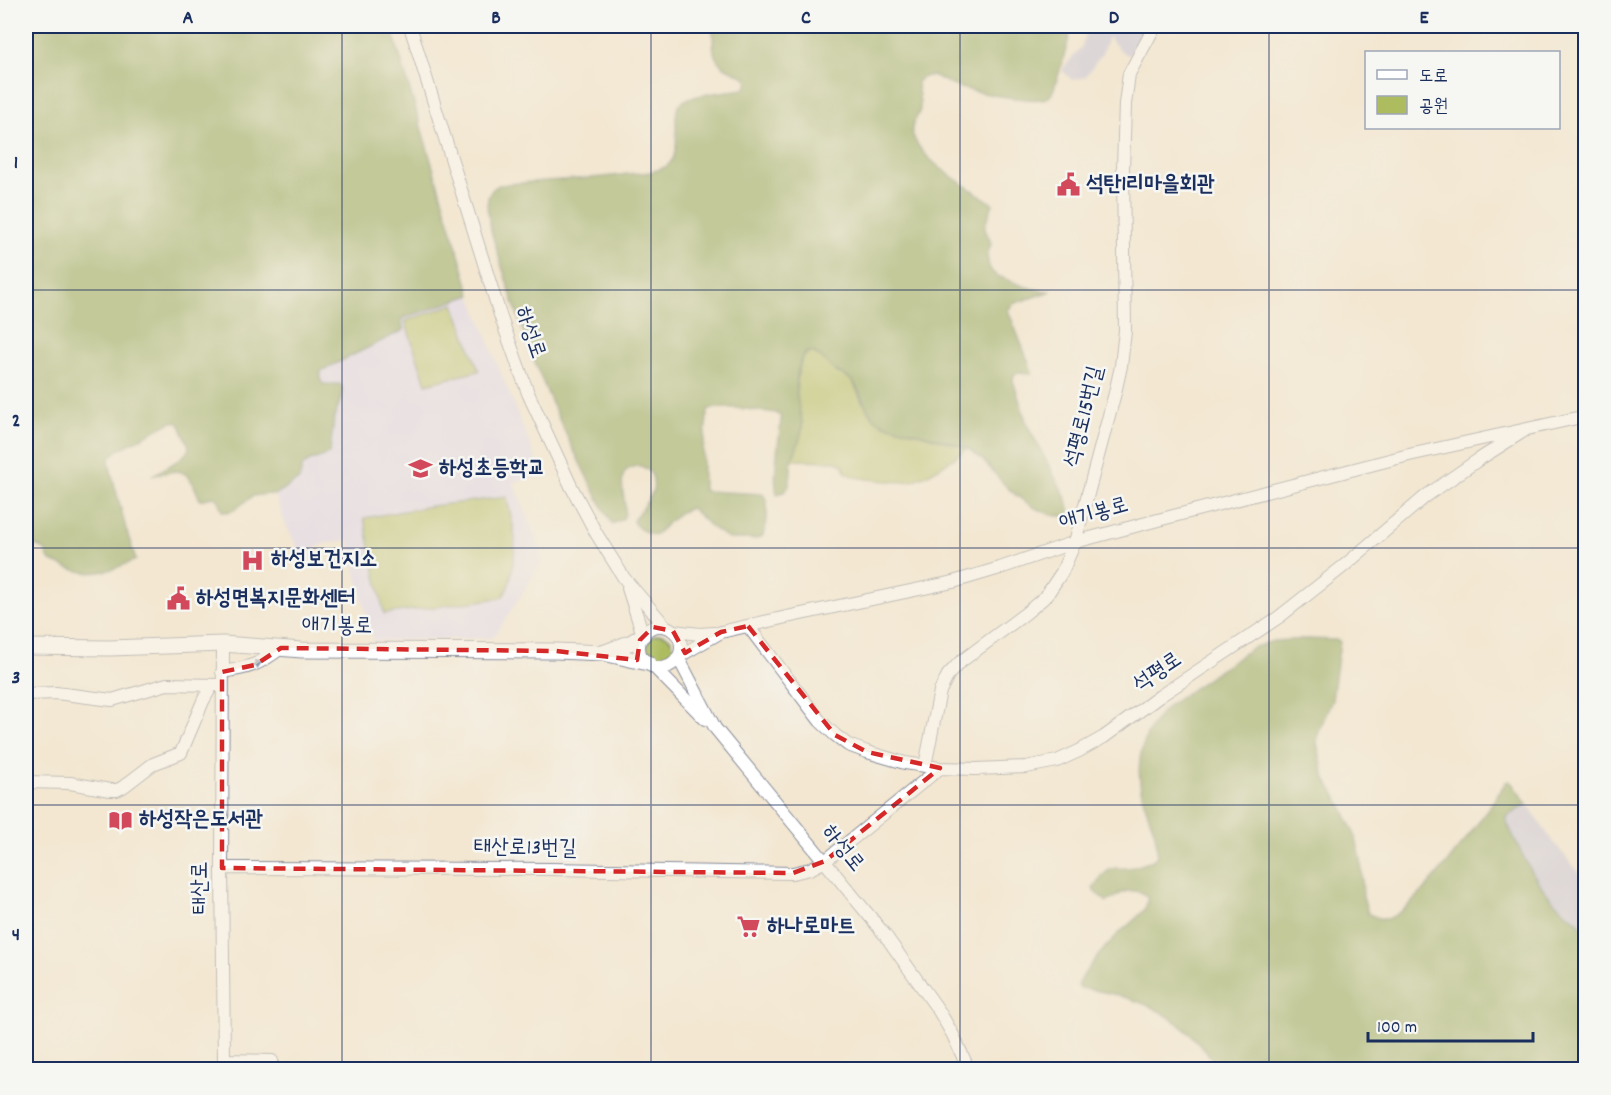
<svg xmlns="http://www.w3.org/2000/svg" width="1611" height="1095" viewBox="0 0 1611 1095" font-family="Dekko,'Poor Story',sans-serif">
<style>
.built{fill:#dcd5f6}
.industrial{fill:#c2c1dc}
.green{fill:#adbc5f;stroke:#64765e;stroke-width:1.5}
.forest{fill:#8aa456;stroke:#526a5a;stroke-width:1.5}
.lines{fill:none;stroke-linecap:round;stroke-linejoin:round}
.minor-casing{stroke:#878b98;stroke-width:14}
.major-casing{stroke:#878b98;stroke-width:17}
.minor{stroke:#fff;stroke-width:12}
.major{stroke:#fff;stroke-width:15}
.oneway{fill:#8d97ae}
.marked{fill:none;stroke:#d62828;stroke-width:4.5;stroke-dasharray:12 8;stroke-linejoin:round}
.grid{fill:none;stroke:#1b2f5e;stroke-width:1.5;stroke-opacity:0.55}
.labels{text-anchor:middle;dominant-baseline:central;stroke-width:5;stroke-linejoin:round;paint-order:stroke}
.poi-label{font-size:22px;font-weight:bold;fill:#1b2f5e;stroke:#f6f6f2;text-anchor:start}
.street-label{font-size:22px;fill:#1b2f5e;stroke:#f6f6f2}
.neatline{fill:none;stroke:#1b2f5e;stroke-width:2}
.grid-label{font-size:20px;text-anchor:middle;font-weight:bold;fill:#1b2f5e}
</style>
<rect width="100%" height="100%" fill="#f6f6f2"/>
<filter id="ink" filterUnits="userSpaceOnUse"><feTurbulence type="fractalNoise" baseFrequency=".0167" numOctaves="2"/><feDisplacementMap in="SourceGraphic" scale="12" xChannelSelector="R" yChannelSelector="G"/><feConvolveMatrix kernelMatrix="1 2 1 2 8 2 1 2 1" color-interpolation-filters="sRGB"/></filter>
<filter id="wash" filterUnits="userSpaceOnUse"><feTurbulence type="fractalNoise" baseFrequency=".008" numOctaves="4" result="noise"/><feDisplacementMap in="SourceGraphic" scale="24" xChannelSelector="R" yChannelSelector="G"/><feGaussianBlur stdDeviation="1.35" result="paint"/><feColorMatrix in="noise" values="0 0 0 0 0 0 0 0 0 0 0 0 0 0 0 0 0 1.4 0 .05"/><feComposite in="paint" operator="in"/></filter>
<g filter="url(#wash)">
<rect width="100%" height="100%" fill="#f3e7d2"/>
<path class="built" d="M 471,295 L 500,371 L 542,474 L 514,483 L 541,551 L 542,558 L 541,564 L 493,638 L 373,641 L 348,540 L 326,543 L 301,554 L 285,523 L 275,495 L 299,480 L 303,467 L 306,463 L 326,456 L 330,452 L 334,419 L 341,399 L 342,388 L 340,384 L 323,384 L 321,381 L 321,371 L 403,330 L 400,319 Z"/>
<path class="industrial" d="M 1087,26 L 1148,26 L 1132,54 L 1128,55 L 1122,52 L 1108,37 L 1102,54 L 1085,77 L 1072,80 L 1062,70 L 1082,46 Z
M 1527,804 L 1550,838 L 1585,880 L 1585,918 L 1582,925 L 1560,907 L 1534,876 L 1505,820 L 1506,817 Z"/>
<path class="green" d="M 454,304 L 479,371 L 426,384 L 405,321 Z
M 809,352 L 814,352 L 821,357 L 836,372 L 846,376 L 853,382 L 862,401 L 883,425 L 904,429 L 967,448 C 954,459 927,477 911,481 C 900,483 855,480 847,473 C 844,471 844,469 843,465 L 836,461 L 792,460 C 796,450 801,439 802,428 C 803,418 798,410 797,400 C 796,388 797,358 809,352 Z
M 507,497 C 509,510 514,525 515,539 C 515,552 512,590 501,598 L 384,614 L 364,518 L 431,506 Z
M647 647a13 13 0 1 1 26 0a13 13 0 1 1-26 0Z"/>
<path class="forest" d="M 26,26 L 391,26 L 471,295 L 401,319 L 404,330 L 321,371 L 321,381 L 323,384 L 340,384 L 342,388 L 341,399 L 334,419 L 330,452 C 323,459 308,459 303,466 C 301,469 301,476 299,480 L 275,495 L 267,494 L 253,496 L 234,510 L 227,512 L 222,511 L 218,499 L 213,497 L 200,500 C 187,467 183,468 151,476 C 159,471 189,457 189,447 C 188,443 185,437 183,433 C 180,425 180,421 171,422 L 118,450 L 110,458 L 109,463 L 126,529 L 136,560 C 97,576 88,578 49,560 L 45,550 L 33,544 L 30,532 L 26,528 Z
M 713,26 L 1072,26 C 1069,37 1056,90 1050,96 C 1041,106 969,91 955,86 C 947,84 941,78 934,76 C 927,75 922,77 917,82 C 917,91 921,100 920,109 C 918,119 909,124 913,135 C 921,162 971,188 993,204 L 985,225 L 985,229 L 990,240 L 991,245 L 987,255 L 989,267 L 993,273 L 998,276 L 1023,286 L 1039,290 L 1051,291 L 1013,304 L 1008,310 L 1032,371 L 1031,374 L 1017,373 L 1014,375 L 1013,380 L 1027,424 L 1067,500 L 1070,513 L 1067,516 C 1056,517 1045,513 1035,508 C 1027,503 1019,498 1012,492 C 996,478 985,458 967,448 C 949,442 930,436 911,431 C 897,427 884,427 873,417 C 862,406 862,392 853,382 C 847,375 840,374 834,370 C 826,364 810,341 802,358 C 796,371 795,390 798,403 C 799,411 802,418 802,426 C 802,438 795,449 792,461 C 790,469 792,480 788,488 C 786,492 782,493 777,494 C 772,473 780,440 781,417 L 776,413 C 760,411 721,404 708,410 L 703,451 L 703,490 L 707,491 L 763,494 C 771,505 766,522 763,536 L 755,539 L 729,539 L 711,527 L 691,508 L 679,513 L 655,535 C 647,534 636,528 633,521 C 641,506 659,495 652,476 C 650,471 647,469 641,466 C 607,466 631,504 624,517 C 621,521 616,522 612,524 C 576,459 544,392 520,322 C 510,293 501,264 492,234 C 489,219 480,193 499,185 C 542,180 586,180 628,174 C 640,173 654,173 665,167 C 687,154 668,114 681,103 C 691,94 730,91 744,89 L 748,82 L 746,78 C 740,74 734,72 728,69 C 709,59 714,45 713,26 Z
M 1307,639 L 1338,640 L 1340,642 L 1332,700 L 1319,731 L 1317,743 L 1325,778 L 1341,804 L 1355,835 L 1361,859 L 1363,897 L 1368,913 C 1373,916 1379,919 1385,919 C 1414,916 1489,809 1506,782 L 1509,781 L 1511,782 L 1527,804 L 1506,817 L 1506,820 C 1520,851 1535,885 1561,908 C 1571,917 1582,921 1586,935 L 1585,1069 L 1219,1069 C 1181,1014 1146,998 1081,988 L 1078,986 C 1083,972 1105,947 1116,936 C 1125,927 1136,920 1144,910 C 1147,905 1148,902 1147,897 C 1141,890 1128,889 1120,894 C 1115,896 1112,900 1107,902 L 1094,891 L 1093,889 C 1097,882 1105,871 1112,869 C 1116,867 1122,869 1126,868 C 1132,868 1153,862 1156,857 C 1159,851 1156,840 1155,834 C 1151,820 1145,807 1142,794 C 1134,760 1144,728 1169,705 L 1252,648 L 1273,641 Z"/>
</g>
<g filter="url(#ink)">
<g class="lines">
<defs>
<path id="minor" d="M 410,26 L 501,318 L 528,393 L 571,486 L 596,533 L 624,578 L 666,627
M 628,588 L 643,635
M 748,626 L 820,721 L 835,735 L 848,745 L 867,752 L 905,763 L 940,768 L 976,769 L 1026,767 L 1057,761 L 1079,751 L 1104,737 L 1160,696 L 1279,617 L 1345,565 L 1426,496 L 1478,460 L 1527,429 L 1586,416
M639 647a21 21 0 1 1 42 0a21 21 0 1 1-42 0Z
M 673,631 L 700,634 L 714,633
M 223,644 L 222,868 L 224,1060 L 272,1061
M 654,667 L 705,719
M 222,672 C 249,668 259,665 281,648
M 26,694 L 56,693 L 112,700 L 167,684 L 217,685
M 925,766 L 940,691 L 948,675 L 959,663 L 1026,613 L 1046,596 L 1062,572 L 1075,542 L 1115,393 L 1121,366 L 1125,331 L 1123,169 L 1125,104 L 1129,74 L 1155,26
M 26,782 L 70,783 L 110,790 L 117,790 L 123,787 L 153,764 L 181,753 L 203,701 L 212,685
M 222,868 L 550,869 L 793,873 L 810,869 L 825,861 L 940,768
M 969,1070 L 953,1035 L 939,1011 L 885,935 L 715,728 L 678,657 L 721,632 L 782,618 L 953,582 L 1000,568 L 1075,542 L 1158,520 L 1409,455 L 1527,429"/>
<path id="major" d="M 26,647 L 110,648 L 223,644 L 302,650 L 556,651 L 603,653 L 648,663
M 603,653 L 632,642 L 643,635"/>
</defs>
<use href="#minor" class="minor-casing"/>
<use href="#major" class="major-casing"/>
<use href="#minor" class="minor"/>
<use href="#major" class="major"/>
</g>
<defs><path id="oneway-solid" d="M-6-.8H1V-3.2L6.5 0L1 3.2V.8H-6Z" transform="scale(1.5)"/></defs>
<use class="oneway" href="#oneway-solid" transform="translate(254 665) rotate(-22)"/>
</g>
<path d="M0 0H1611V1095H0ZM 748,626 L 835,735 L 867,752 L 940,768 L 825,861 L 793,873 L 222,868 L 222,672 L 255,665 L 281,648 L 556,651 L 637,660 L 640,640 L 653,627 L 673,631 L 685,653 L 721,632 Z" fill="#f3e7d2" fill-opacity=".55" fill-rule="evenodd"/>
<path class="marked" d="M 748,626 L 835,735 L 867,752 L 940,768 L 825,861 L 793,873 L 222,868 L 222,672 L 255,665 L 281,648 L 556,651 L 637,660 L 640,640 L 653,627 L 673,631 L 685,653 L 721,632 Z"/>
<path class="grid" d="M 342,26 L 342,1070M 651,26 L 651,1070M 960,26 L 960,1070M 1269,26 L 1269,1070M 26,290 L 1586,290M 26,548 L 1586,548M 26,805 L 1586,805"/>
<defs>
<symbol id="civic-bare" viewBox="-9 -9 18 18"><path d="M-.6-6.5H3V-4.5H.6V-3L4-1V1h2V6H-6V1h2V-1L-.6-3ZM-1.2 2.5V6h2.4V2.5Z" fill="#d1495b" stroke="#f6f6f2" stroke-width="2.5" paint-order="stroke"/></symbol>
<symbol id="school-bare" viewBox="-9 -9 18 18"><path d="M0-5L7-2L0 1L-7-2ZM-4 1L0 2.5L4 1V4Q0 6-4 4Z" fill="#d1495b" stroke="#f6f6f2" stroke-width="2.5" paint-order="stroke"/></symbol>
<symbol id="hospital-bare" viewBox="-9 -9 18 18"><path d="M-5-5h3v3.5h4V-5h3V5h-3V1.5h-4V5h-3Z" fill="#d1495b" stroke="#f6f6f2" stroke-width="2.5" paint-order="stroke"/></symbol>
<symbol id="library-bare" viewBox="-9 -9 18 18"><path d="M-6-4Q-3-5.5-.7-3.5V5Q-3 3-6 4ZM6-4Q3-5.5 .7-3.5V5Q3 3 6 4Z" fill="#d1495b" stroke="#f6f6f2" stroke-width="2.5" paint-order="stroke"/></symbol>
<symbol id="supermarket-bare" viewBox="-9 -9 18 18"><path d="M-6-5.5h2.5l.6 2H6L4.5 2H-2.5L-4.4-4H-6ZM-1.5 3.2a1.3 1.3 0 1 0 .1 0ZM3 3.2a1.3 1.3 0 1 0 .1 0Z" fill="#d1495b" stroke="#f6f6f2" stroke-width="2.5" paint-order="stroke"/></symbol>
</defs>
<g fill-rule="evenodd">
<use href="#civic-bare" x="1052" y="168" width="33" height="33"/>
<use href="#school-bare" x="404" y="452" width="33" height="33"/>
<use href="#hospital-bare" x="236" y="544" width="33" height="33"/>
<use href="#civic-bare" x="162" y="582" width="33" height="33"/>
<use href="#library-bare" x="104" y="804" width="33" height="33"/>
<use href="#supermarket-bare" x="732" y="910" width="33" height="33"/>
</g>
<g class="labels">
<g class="poi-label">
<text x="1086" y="185">석탄1리마을회관</text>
<text x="439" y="469">하성초등학교</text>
<text x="271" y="560">하성보건지소</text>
<text x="196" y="599">하성면복지문화센터</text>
<text x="139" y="820">하성작은도서관</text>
<text x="767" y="927">하나로마트</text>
</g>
<g class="street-label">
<text transform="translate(529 333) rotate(71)">하성로</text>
<text transform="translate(1085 417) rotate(-76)">석평로15번길</text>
<text transform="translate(1094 515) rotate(-16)">애기봉로</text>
<text transform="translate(337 627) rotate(1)">애기봉로</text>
<text transform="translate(1158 673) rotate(-34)">석평로</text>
<text transform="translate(525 849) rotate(1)">태산로13번길</text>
<text transform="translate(842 849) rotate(51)">하성로</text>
<text transform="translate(201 888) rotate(-90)">태산로</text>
</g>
</g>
<rect width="1611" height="1095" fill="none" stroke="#f6f6f2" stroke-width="66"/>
<rect x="1365" y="51" width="195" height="78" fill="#f6f6f2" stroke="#9ea6b7" stroke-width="1.5"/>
<rect x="1377" y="70" width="30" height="9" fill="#ffffff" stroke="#9ea6b7" stroke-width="1.5"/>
<text x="1419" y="81" font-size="18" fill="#1b2f5e">도로</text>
<rect x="1377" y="96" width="30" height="18" fill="#adbc5f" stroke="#9ea6b7" stroke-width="1.5"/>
<text x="1419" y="111" font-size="18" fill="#1b2f5e">공원</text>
<path d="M1368 1032v9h165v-9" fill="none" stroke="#1b2f5e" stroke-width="3"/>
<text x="1377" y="1032" font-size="18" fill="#1b2f5e" stroke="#f6f6f2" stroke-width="4.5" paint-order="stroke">100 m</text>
<rect x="33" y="33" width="1545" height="1029" class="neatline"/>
<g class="grid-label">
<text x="188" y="23">A</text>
<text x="496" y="23">B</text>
<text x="806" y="23">C</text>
<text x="1114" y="23">D</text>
<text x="1424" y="23">E</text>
<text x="16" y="168">1</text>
<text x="16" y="426">2</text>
<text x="16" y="683">3</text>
<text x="16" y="940">4</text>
</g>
</svg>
